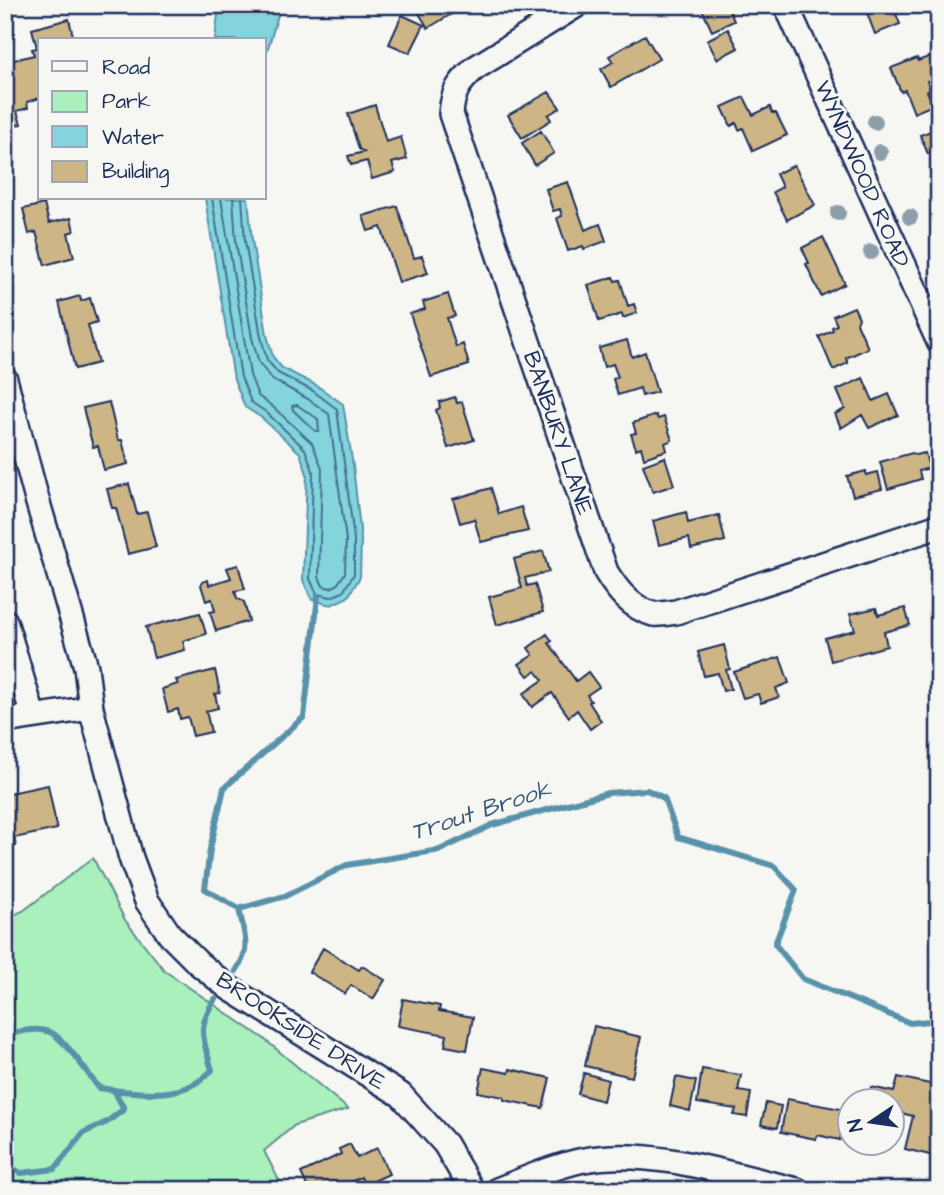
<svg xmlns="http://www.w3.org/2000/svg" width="944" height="1195" viewBox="0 0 944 1195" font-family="'Architects Daughter',sans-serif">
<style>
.green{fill:#a9f0bd;stroke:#62908e;stroke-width:2}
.water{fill:#83d4dd;stroke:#5992aa;stroke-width:2}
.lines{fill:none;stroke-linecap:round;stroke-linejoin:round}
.shore{stroke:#457191;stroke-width:2}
.stream{stroke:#5992aa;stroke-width:6}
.building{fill:#ceb585;stroke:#1b2f5e;stroke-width:2}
.street-casing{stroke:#1b2f5e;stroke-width:28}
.street{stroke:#f6f6f2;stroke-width:23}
.tree{fill:#8d9eab}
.labels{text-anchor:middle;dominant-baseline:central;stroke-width:6;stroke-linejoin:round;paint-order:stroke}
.street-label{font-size:23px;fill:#1b2f5e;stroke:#f6f6f2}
.water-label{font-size:24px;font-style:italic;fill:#35587e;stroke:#f6f6f2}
</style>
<rect width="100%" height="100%" fill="#f6f6f2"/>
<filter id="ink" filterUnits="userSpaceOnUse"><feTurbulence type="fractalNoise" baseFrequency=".0143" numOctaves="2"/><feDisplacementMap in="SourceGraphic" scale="14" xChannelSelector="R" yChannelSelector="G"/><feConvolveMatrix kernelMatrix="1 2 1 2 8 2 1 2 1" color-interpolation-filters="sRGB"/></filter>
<g filter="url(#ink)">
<path class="green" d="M 93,858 L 125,920 L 165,971 L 263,1038 L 348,1109 L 295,1125 L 264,1151 L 284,1190 L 5,1190 L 5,919 L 23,911 Z"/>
<path class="water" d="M 219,5 L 281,5 L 264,61 L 264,40 L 215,40 Z
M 205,198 L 248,198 L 252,240 L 267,335 L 273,357 L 282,368 L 316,385 L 343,404 L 353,466 L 361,539 L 360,577 L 348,597 L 331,605 L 312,600 L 303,580 L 307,474 L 300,453 L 262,418 L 245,407 L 234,379 Z"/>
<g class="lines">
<path class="shore" d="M 212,198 L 241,377 L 251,402 L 266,412 L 305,449 L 313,471 L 310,579 L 317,594 L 331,597 L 343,592 L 354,574 L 354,539 L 337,409 L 313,391 L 278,373 L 267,360 L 261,337 L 245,241 L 242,198
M 221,198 L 250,375 L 258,396 L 272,406 L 312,443 L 322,468 L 319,577 L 323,586 L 330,588 L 337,585 L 345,573 L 346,540 L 329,414 L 308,399 L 273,380 L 259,363 L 252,338 L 236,242 L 233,198
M 297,405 L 318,419 L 319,431 L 315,431 L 293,410 L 292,406 Z"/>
<path class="stream" d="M 318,596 L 304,717 L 224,788 L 210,849 L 205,889 L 239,909 L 285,896 L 347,865 L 440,850 L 492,825 L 608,793 L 647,790 L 664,798 L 678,837 L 774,866 L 796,890 L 775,944 L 803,979 L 910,1023 L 939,1020
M 236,971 C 252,948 244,934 239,909
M 5,1036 C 18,1031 37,1027 50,1032 C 64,1038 89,1075 99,1088 C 138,1093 183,1102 212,1070 C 203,1039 196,1028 215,999
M 5,1164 L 21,1173 L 55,1169 L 83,1133 L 107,1122 L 124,1109 L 114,1090"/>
</g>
<path class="building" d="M 414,5 L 467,5 L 428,28 Z
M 700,5 L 727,5 L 734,21 L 712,31 Z
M 864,5 L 918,5 L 896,14 L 900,24 L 875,34 Z
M 402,15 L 424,25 L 410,53 L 389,44 Z
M 69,19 L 74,40 L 40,40 L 40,60 L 38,60 L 40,71 L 40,98 L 27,102 L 28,108 L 17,111 L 21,124 L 5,128 L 5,70 L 12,68 L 10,61 L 34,55 L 32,49 L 37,48 L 32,29 Z
M 728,29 L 738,48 L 717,59 L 707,40 Z
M 645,35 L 659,59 L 611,87 L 601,69 L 613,62 L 609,56 Z
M 939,53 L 939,76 L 927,81 L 930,90 L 927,91 L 933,105 L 914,113 L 905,90 L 901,92 L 891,68 L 917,58 L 918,61 Z
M 549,92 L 560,108 L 548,115 L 551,120 L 522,138 L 508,115 Z
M 744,97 L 753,115 L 770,107 L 772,113 L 776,113 L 787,135 L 753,151 L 743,128 L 739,130 L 736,123 L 731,126 L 722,107 Z
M 375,105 L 386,142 L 401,137 L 407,159 L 392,163 L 395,172 L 372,179 L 367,161 L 351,165 L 348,156 L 364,152 L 359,149 L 348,114 Z
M 939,128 L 939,156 L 937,151 L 928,154 L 920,135 Z
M 541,131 L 554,153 L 535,165 L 522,143 Z
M 794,165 L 815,205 L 787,220 L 773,192 L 782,187 L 776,174 Z
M 568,182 L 585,230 L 600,224 L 606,241 L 584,249 L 583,246 L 568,251 L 557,218 L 562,216 L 560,209 L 553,211 L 546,189 Z
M 44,204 L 49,223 L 71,218 L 74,231 L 68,233 L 74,257 L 45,265 L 36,232 L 29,234 L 23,209 Z
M 397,206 L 414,258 L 422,256 L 428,273 L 399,282 L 381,227 L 368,231 L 363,216 Z
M 823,237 L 845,284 L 821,296 L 806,264 L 809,263 L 802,248 Z
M 613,277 L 615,281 L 620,280 L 628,306 L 634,304 L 637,313 L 623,318 L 622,314 L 599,321 L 588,285 Z
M 448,294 L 455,316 L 447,318 L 456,347 L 463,344 L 469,365 L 431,377 L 410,314 L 425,309 L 423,302 Z
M 80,296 L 81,301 L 90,298 L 97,322 L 88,325 L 98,363 L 75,369 L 59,302 Z
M 854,307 L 859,318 L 857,323 L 868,348 L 846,358 L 848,363 L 833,370 L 819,337 L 833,330 L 832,327 L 837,325 L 833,316 Z
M 627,340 L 632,357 L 645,352 L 657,392 L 642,396 L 640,388 L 618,395 L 613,379 L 618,377 L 613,364 L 604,367 L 599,348 Z
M 863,378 L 873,401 L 889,394 L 898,415 L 869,428 L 862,415 L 841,428 L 835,414 L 845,409 L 837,390 Z
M 455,397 L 457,403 L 462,402 L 474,440 L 448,448 L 436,410 L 440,408 L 439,402 Z
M 109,402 L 118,440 L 122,440 L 128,464 L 104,470 L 98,446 L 93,447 L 83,408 Z
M 656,415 L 658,419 L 664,417 L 672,440 L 665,443 L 667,450 L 644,458 L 641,447 L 636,449 L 631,434 L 636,433 L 633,423 Z
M 912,453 L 915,455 L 925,453 L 929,468 L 919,471 L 921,479 L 888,489 L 880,462 Z
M 665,457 L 674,485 L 653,492 L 643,465 Z
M 866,471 L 866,475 L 878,472 L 882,489 L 853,496 L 847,476 Z
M 129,484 L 137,514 L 147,512 L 156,547 L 128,554 L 116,508 L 112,508 L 107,489 Z
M 491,488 L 499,514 L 521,507 L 528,531 L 481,542 L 474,519 L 460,523 L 453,499 Z
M 686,512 L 688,523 L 719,515 L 725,541 L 691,549 L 689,538 L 659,545 L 653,521 Z
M 543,551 L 549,572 L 525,578 L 527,586 L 535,584 L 543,612 L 497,625 L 489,597 L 522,588 L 514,559 Z
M 238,565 L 245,589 L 235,591 L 237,598 L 244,602 L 249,621 L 216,631 L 210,612 L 215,611 L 212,599 L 206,601 L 201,585 L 202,582 L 208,580 L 209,585 L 231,578 L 227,568 Z
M 876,608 L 878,615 L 905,608 L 910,625 L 884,632 L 887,646 L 831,661 L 825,638 L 855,630 L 850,614 Z
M 200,613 L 206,634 L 183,641 L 185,650 L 154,658 L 146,627 Z
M 547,634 L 552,641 L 549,643 L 576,681 L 588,672 L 599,687 L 587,695 L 591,701 L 589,702 L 601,721 L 590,729 L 577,710 L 569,717 L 552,693 L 532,707 L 523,694 L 543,680 L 536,671 L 528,676 L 519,664 L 533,655 L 528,648 Z
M 724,645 L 730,669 L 726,670 L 731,689 L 723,691 L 718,673 L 704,676 L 698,652 Z
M 780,657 L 789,683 L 776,688 L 779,697 L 761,703 L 758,694 L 743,698 L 734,672 Z
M 215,670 L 220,693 L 215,694 L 218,708 L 206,711 L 211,732 L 193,736 L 188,717 L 180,719 L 178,709 L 168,712 L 162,689 L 178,684 L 176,680 Z
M 48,785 L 57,829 L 14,838 L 16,846 L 5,848 L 5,798 L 10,797 L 10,793 Z
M 323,948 L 359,970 L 362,966 L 385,980 L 373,999 L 351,985 L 345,994 L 309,972 Z
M 403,999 L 440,1006 L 439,1011 L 473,1017 L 467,1050 L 445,1046 L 447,1035 L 398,1026 Z
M 594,1026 L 641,1037 L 632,1077 L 585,1066 Z
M 483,1068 L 509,1073 L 510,1069 L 550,1078 L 543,1108 L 504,1100 L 504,1097 L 478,1092 Z
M 702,1069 L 741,1075 L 738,1091 L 751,1093 L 747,1117 L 734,1115 L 736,1109 L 697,1103 Z
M 584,1073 L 608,1080 L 603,1101 L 578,1094 Z
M 676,1077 L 696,1081 L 690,1111 L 670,1106 Z
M 898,1077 L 939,1086 L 939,1135 L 934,1156 L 905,1149 L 913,1116 L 892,1111 L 892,1100 L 868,1100 L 871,1087 L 894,1092 Z
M 787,1099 L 846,1110 L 840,1140 L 817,1135 L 816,1139 L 781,1132 Z
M 766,1103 L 781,1106 L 777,1128 L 761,1125 Z
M 350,1144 L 357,1158 L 377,1148 L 389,1174 L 365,1185 L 361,1177 L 334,1190 L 309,1190 L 301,1173 L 341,1154 L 339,1149 Z"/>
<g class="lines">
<defs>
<path id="street" d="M 577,5 L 475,68 C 458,84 453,91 451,114 L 606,572 C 617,590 631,608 653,614 C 660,615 669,613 676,612 L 939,526
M 786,5 L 939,342
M 5,379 L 36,496 L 86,667 L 91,708 L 131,858 L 147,901 L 170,935 L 198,963 L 229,988 L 401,1095 L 445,1144 L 472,1190
M 5,621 L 33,716
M 5,721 L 91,708
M 497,1190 C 526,1179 554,1166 584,1160 C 651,1147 732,1175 797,1190"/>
</defs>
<use href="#street" class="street-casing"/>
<use href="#street" class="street"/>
</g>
<g class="tree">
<circle cx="875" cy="122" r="8"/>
<circle cx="880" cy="152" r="8"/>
<circle cx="838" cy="213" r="8"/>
<circle cx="910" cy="217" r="8"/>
<circle cx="871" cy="252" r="8"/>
</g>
</g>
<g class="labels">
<g class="street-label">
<text transform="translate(862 174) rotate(66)">WYNDWOOD ROAD</text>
<text transform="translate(558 433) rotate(71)">BANBURY LANE</text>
<text transform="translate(301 1031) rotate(33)">BROOKSIDE DRIVE</text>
</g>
<g class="water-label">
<text transform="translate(481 811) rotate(-18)">Trout Brook</text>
</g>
</g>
<rect width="944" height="1195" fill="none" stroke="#f6f6f2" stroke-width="28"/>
<rect x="14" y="14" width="916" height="1167" fill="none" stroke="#1b2f5e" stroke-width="2.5" filter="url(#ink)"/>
<rect x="38" y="38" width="228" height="161" fill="#f6f6f2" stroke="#9ea6b7" stroke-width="2"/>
<rect x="52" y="61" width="35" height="10" fill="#f6f6f2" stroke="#9ea6b7" stroke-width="2"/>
<text x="102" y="74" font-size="21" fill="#1b2f5e">Road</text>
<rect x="52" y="91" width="35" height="21" fill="#a9f0bd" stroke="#9ea6b7" stroke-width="2"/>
<text x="102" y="108" font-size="21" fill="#1b2f5e">Park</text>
<rect x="52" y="126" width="35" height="21" fill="#83d4dd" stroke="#9ea6b7" stroke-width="2"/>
<text x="102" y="144" font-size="21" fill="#1b2f5e">Water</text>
<rect x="52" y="161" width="35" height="21" fill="#ceb585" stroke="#9ea6b7" stroke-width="2"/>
<text x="102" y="178" font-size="21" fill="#1b2f5e">Building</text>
<g transform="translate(871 1122) rotate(257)"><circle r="33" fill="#f6f6f2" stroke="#9ea6b7" stroke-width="2"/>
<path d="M0-5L12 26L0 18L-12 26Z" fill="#1b2f5e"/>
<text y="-10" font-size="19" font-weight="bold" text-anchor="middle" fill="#1b2f5e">N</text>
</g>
</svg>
